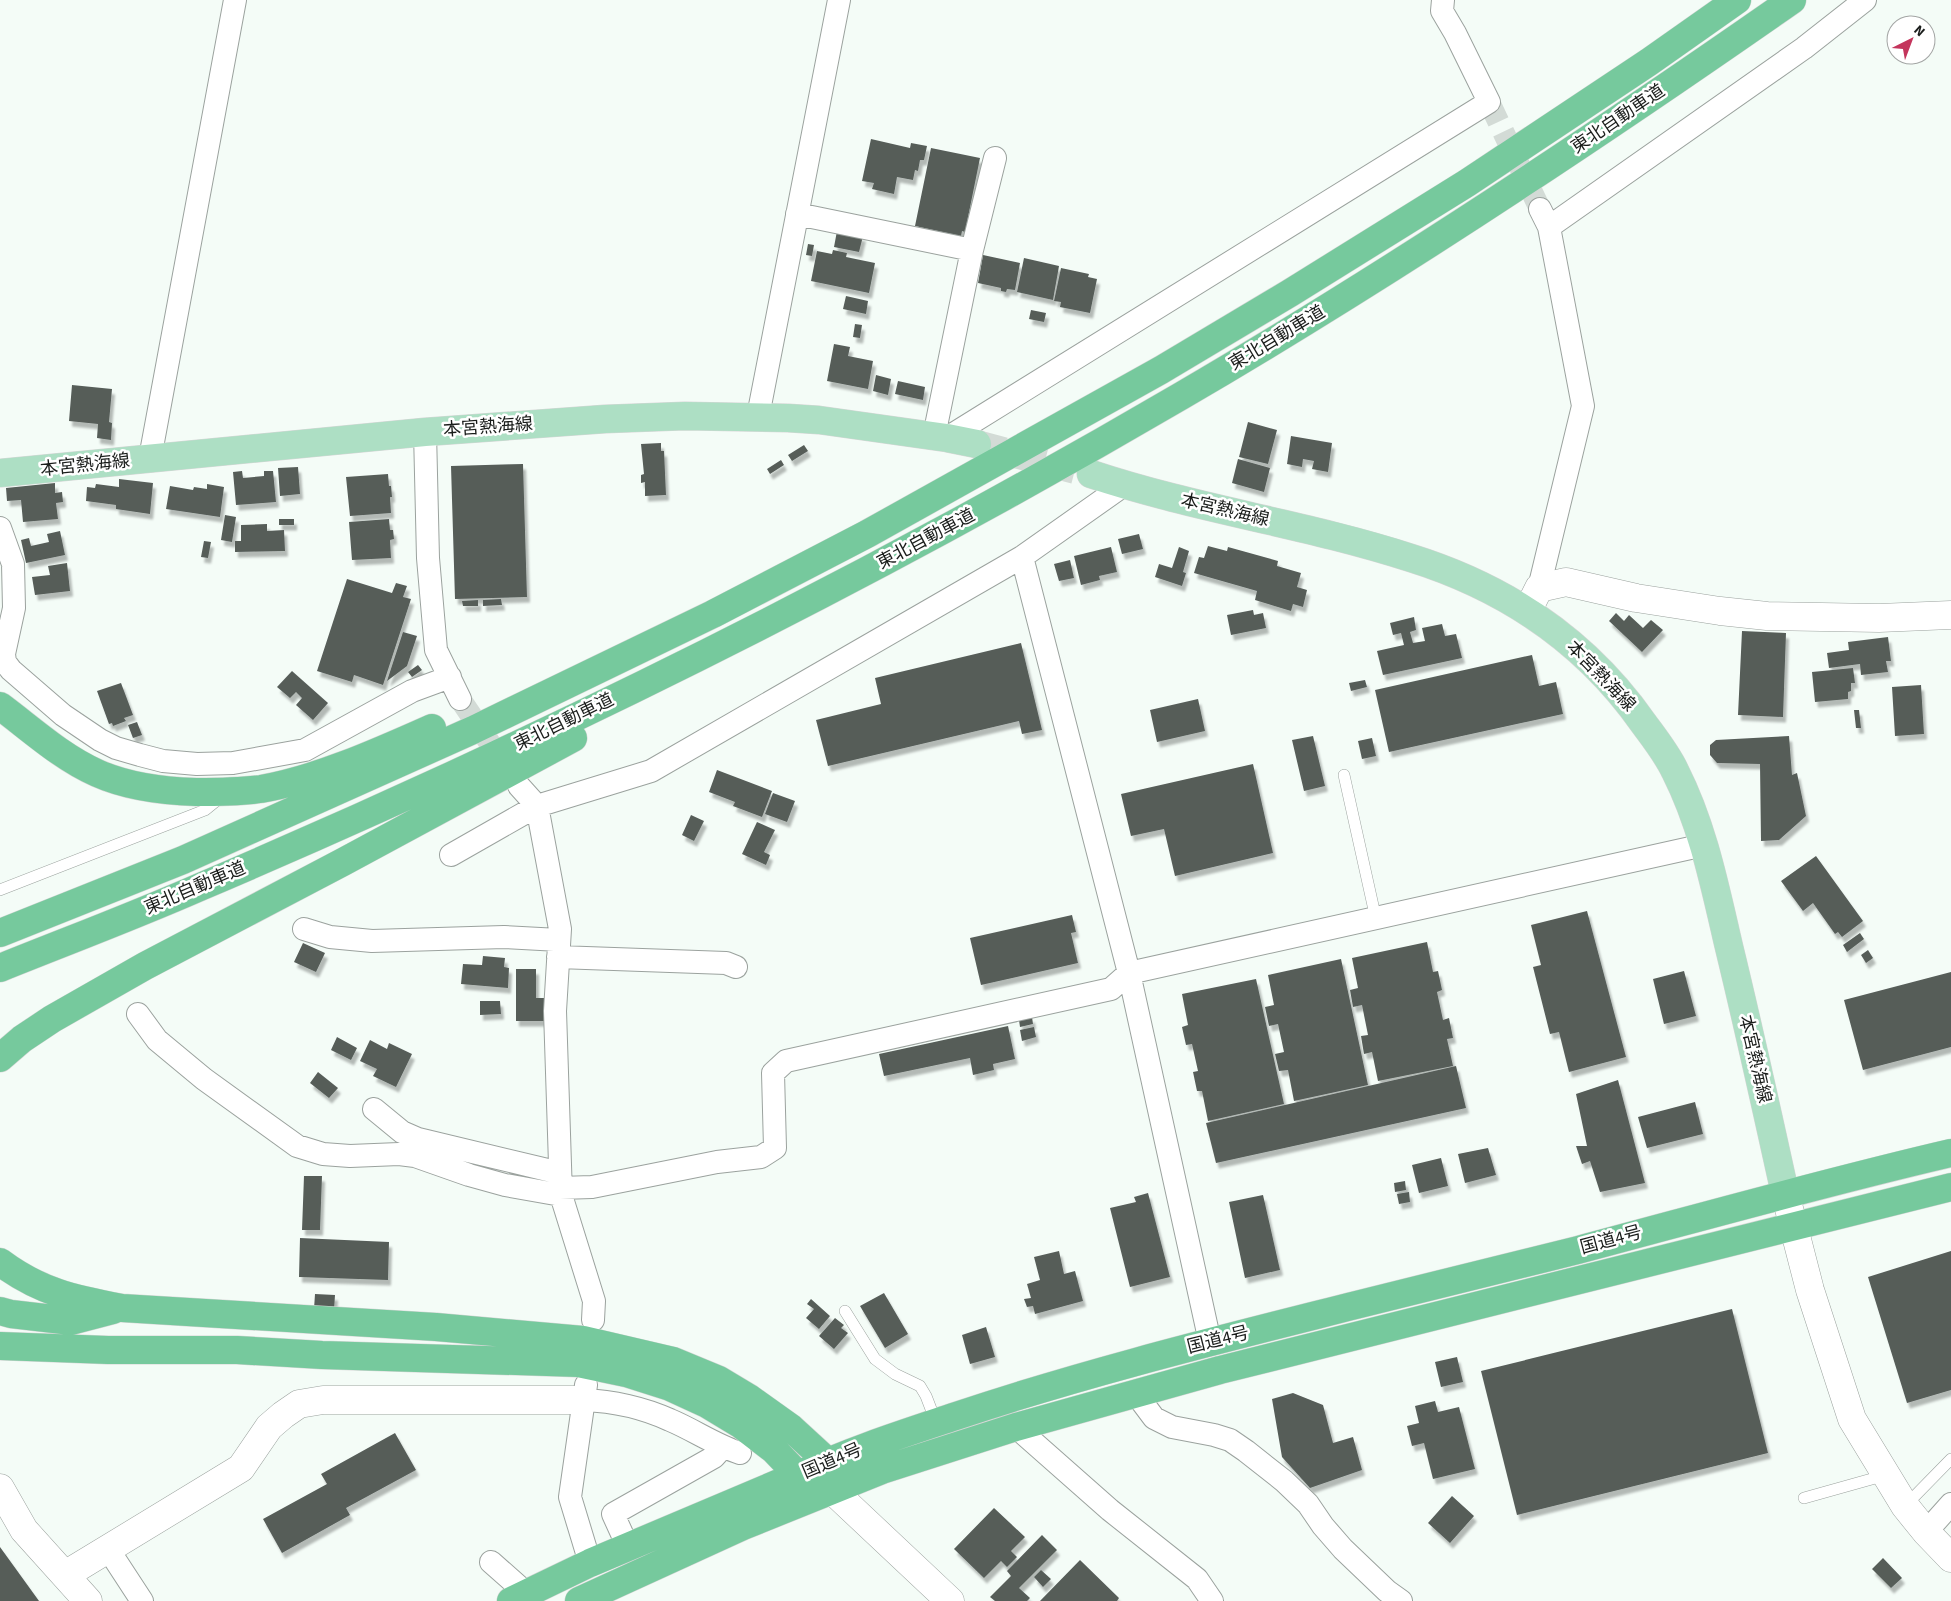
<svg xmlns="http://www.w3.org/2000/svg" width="1951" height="1601" viewBox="0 0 1951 1601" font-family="'Source Sans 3','Noto Sans JP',sans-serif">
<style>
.building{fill:#565d59;filter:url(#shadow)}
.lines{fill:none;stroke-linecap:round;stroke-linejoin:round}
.street-tunnel{stroke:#d3dbd6;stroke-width:22;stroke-dasharray:22 11;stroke-linecap:butt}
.primary-tunnel{stroke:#d3dbd6;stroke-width:28;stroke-dasharray:28 14;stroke-linecap:butt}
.lane-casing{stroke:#9ba29e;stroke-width:12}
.street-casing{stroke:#9ba29e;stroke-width:24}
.secondary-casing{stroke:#9ba29e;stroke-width:29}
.primary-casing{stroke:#d6d6d6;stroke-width:29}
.highway-casing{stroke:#d6d6d6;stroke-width:29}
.lane{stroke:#fff;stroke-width:11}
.street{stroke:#fff;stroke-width:22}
.secondary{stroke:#fff;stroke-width:28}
.primary{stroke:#addfc4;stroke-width:28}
.highway{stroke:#76c99d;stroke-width:28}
.labels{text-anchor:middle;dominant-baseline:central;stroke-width:5;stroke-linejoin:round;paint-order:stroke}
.street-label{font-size:18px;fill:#1a1d1b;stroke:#fff}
</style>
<defs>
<filter id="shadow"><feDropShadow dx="3" dy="5.5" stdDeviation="1" flood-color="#0004"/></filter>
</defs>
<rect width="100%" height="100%" fill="#f4fcf7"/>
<path class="building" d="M 871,139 L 910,148 L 911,143 L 927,146 L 924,160 L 920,160 L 918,171 L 915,170 L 913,180 L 897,177 L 894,194 L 872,189 L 874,183 L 862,181 Z
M 931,148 L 980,158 L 965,232 L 962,231 L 961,236 L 915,226 Z
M 837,231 L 863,236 L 859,252 L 834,247 Z
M 808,244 L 814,245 L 812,256 L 806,255 Z
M 833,250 L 847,253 L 846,257 L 875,263 L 869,293 L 811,281 L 817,251 L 832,254 Z
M 983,255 L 1020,263 L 1015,290 L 1007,289 L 1006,292 L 1001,291 L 1001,288 L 978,283 Z
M 1024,258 L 1059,266 L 1053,300 L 1017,292 Z
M 1061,268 L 1089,274 L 1088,277 L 1097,279 L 1090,313 L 1060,307 L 1061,302 L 1054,301 Z
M 846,296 L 868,301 L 866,314 L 843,309 Z
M 1031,310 L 1046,313 L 1044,322 L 1029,319 Z
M 855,324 L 862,325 L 860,338 L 853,337 Z
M 834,344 L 850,347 L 848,356 L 873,361 L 868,389 L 827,381 Z
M 876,375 L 891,379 L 888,395 L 873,391 Z
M 898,381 L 925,387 L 923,400 L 895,394 Z
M 72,385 L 112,389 L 109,422 L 112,423 L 111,440 L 97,438 L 98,424 L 69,421 Z
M 1248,422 L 1277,430 L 1268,464 L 1239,457 Z
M 1291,436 L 1332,443 L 1328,472 L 1312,469 L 1314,461 L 1303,459 L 1302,467 L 1287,464 Z
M 661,443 L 661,451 L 664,451 L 666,495 L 645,496 L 645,482 L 641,483 L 641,475 L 644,474 L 641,444 Z
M 804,445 L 808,451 L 792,461 L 788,455 Z
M 1238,459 L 1270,468 L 1264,492 L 1232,483 Z
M 781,460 L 784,465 L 770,474 L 767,469 Z
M 523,464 L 527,597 L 455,599 L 451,466 Z
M 298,467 L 300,494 L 280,496 L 278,468 Z
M 242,471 L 243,478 L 264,476 L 264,471 L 273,471 L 276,502 L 236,505 L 233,472 Z
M 388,474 L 389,486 L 391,486 L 392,497 L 390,497 L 391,513 L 350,516 L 346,477 Z
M 119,479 L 153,483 L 150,514 L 116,509 L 116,505 L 86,501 L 87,487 L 95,488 L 96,484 L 119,487 Z
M 55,483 L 55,493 L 62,492 L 63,502 L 56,503 L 58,519 L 23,522 L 21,500 L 7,501 L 6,488 Z
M 207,484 L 224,487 L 220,517 L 166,509 L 170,486 L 193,490 L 194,487 L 207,489 Z
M 225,515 L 236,517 L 232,542 L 221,540 Z
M 279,519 L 294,519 L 294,525 L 279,525 Z
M 389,519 L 390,530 L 393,530 L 394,539 L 390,540 L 391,558 L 352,560 L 349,522 Z
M 267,524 L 267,531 L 284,530 L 285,551 L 235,552 L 235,541 L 241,541 L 241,525 Z
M 60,531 L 65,555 L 26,563 L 21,540 L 29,538 L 31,546 L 49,542 L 47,534 Z
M 1139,534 L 1143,549 L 1122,554 L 1118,539 Z
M 204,541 L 211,542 L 208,558 L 201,557 Z
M 1208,546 L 1227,551 L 1228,547 L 1278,561 L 1277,566 L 1301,573 L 1297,587 L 1307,590 L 1303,607 L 1293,604 L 1291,611 L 1255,600 L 1257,591 L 1194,573 L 1199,557 L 1204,558 Z
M 1111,547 L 1117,572 L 1099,576 L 1100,580 L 1081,585 L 1074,556 Z
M 1179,547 L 1189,551 L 1183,572 L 1186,573 L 1182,586 L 1155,577 L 1159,564 L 1172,568 Z
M 1070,560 L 1074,578 L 1059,581 L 1054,564 Z
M 67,563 L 70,591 L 35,595 L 32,577 L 50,575 L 48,566 Z
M 347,579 L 392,593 L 396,583 L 407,586 L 403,597 L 411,599 L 383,685 L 354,675 L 352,682 L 317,671 Z
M 501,599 L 502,605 L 483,606 L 483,600 Z
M 478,600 L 478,606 L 463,606 L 462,601 Z
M 1253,610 L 1254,615 L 1263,613 L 1266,628 L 1231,635 L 1227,615 Z
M 1616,613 L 1624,621 L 1629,615 L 1643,628 L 1651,620 L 1663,630 L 1642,652 L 1609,621 Z
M 1414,617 L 1416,630 L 1410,632 L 1413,643 L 1425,641 L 1422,628 L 1442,624 L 1445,636 L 1456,634 L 1462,658 L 1383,675 L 1377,651 L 1404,645 L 1401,633 L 1393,635 L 1390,623 Z
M 1742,631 L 1786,633 L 1783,717 L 1738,715 Z
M 403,632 L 417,636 L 407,666 L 387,681 Z
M 1888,637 L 1891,661 L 1886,661 L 1888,672 L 1861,675 L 1860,664 L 1829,668 L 1827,653 L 1849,650 L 1848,642 Z
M 1021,643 L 1042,730 L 1022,734 L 1019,721 L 828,766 L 816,720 L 881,704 L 875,678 Z
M 1532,655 L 1539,686 L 1556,682 L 1563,714 L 1389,752 L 1375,690 Z
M 418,665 L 422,670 L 412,677 L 408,672 Z
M 1853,668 L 1855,683 L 1851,683 L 1851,691 L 1848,692 L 1848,699 L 1815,702 L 1812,672 Z
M 292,671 L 328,703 L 313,720 L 296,705 L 302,698 L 296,692 L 290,698 L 277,687 Z
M 1365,680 L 1367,687 L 1351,691 L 1349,683 Z
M 121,683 L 133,715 L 124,718 L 126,721 L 113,726 L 112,723 L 109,724 L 97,691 Z
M 1921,685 L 1924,734 L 1895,736 L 1892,687 Z
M 1198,699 L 1205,731 L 1157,742 L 1150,710 Z
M 1854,710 L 1859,710 L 1861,728 L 1856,728 Z
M 137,722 L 142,735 L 133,738 L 128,725 Z
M 1313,736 L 1325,786 L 1304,791 L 1292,740 Z
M 1789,736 L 1792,775 L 1797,773 L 1806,816 L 1779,840 L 1761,841 L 1760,764 L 1717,763 L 1710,755 L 1710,745 L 1716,740 Z
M 1372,738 L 1376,756 L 1362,759 L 1358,741 Z
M 1253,764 L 1273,853 L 1175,876 L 1164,829 L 1131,836 L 1121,794 Z
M 717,770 L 772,791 L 762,817 L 733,806 L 735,802 L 709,792 Z
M 773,793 L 795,801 L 787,822 L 765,814 Z
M 691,815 L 704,821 L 694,841 L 682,835 Z
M 757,822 L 775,830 L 764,852 L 770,855 L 766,865 L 742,854 Z
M 1816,856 L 1863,921 L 1842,937 L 1838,932 L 1835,934 L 1813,903 L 1803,911 L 1781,881 Z
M 1587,911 L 1626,1057 L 1569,1072 L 1559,1032 L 1550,1034 L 1533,967 L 1541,965 L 1531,925 Z
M 1072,915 L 1076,932 L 1071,933 L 1078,963 L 981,985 L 970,938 Z
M 1860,933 L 1864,939 L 1847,952 L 1843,945 Z
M 1427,942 L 1433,972 L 1438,971 L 1442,990 L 1437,992 L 1443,1020 L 1449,1018 L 1453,1038 L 1447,1039 L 1453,1066 L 1378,1081 L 1372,1052 L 1364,1054 L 1361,1036 L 1368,1035 L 1362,1005 L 1353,1007 L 1350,990 L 1358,988 L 1352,958 Z
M 303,943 L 325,953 L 316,972 L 294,962 Z
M 1868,950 L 1873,958 L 1866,963 L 1861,955 Z
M 483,956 L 505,958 L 504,967 L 509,968 L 508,988 L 461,984 L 463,964 L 482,965 Z
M 1341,959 L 1368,1085 L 1294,1101 L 1288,1070 L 1279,1071 L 1275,1054 L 1284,1052 L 1278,1024 L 1269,1026 L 1265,1007 L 1274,1005 L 1268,975 Z
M 516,969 L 536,969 L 536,998 L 545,998 L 545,1021 L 516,1021 Z
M 1684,971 L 1696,1016 L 1664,1024 L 1653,979 Z
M 1951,972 L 1951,1047 L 1863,1070 L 1844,1000 Z
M 1256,979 L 1284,1104 L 1208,1121 L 1202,1091 L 1197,1091 L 1193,1072 L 1198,1071 L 1192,1044 L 1186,1045 L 1182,1027 L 1188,1025 L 1182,994 Z
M 480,1001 L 500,1001 L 501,1014 L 480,1015 Z
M 1032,1017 L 1033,1024 L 1020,1027 L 1019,1020 Z
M 1008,1026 L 1015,1059 L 993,1064 L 994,1070 L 973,1075 L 970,1058 L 884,1076 L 879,1054 Z
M 1034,1027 L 1036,1037 L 1022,1041 L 1020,1030 Z
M 337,1037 L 357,1048 L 351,1060 L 331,1050 Z
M 370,1040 L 387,1049 L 389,1043 L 412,1054 L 396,1087 L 373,1076 L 377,1069 L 360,1061 Z
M 1456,1066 L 1466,1108 L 1216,1163 L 1206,1123 Z
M 318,1072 L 338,1088 L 329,1098 L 310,1083 Z
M 1618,1080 L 1645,1183 L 1600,1192 L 1590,1161 L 1582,1164 L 1576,1146 L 1587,1146 L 1576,1094 Z
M 1695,1102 L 1703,1134 L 1647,1148 L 1638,1117 Z
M 1488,1148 L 1496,1175 L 1465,1183 L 1458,1154 Z
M 1441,1158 L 1448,1186 L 1419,1193 L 1412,1165 Z
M 304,1176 L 322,1176 L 320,1230 L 302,1230 Z
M 1405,1181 L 1406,1190 L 1395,1192 L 1394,1183 Z
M 1409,1192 L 1410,1202 L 1399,1204 L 1397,1194 Z
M 1148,1193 L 1170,1277 L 1130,1287 L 1110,1208 L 1136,1202 L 1134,1197 Z
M 1263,1195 L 1280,1270 L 1245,1278 L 1229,1202 Z
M 300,1238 L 389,1242 L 388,1280 L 299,1277 Z
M 1059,1251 L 1064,1274 L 1075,1271 L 1083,1301 L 1035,1314 L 1033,1306 L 1027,1307 L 1024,1299 L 1031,1298 L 1027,1284 L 1040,1280 L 1034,1257 Z
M 1951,1251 L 1951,1390 L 1907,1403 L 1868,1277 Z
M 884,1293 L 908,1334 L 885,1348 L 860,1306 Z
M 315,1294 L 335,1295 L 334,1310 L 314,1309 Z
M 811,1299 L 830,1316 L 819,1329 L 806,1318 L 814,1309 L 807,1304 Z
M 1732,1309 L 1768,1453 L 1517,1515 L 1481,1371 Z
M 835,1318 L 844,1325 L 841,1328 L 848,1333 L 834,1349 L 819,1336 Z
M 986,1327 L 995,1357 L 970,1364 L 962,1335 Z
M 1457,1357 L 1463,1382 L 1441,1387 L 1435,1362 Z
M 1293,1393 L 1323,1405 L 1333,1443 L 1353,1437 L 1362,1470 L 1310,1488 L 1282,1457 L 1272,1399 Z
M 1435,1401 L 1438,1412 L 1459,1407 L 1475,1469 L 1433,1479 L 1424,1443 L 1412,1446 L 1407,1426 L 1419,1423 L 1415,1406 Z
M 395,1433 L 416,1470 L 346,1508 L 350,1515 L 282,1553 L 263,1519 L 327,1484 L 321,1474 Z
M 1452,1496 L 1474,1516 L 1450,1543 L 1428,1523 Z
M 994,1508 L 1025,1537 L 1011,1551 L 1017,1557 L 1007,1567 L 1001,1561 L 984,1578 L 954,1549 Z
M 1042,1535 L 1057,1550 L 1019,1588 L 1030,1598 L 1027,1601 L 995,1601 L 990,1597 L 1011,1576 L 1007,1571 Z
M 0,1547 L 39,1601 L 0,1601 Z
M 1883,1558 L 1902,1578 L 1891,1588 L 1872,1569 Z
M 1080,1560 L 1119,1598 L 1117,1601 L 1040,1601 Z
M 1041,1570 L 1051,1579 L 1043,1587 L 1034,1577 Z"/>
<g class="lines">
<path class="street-tunnel" d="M 1489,102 L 1540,209
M 460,699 L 506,767"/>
<path class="primary-tunnel" d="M 977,444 L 1075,470"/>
<defs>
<path id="lane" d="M 1344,775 L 1376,919
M 0,890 L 205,810 L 221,797
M 845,1311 L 875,1359 L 895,1374 L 920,1386 L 926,1396 L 936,1422
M 1804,1498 L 1886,1475
M 1905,1506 L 1951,1459"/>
<path id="street" d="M 797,214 L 972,250
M 1549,227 L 1804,48 L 1865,0
M 758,416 L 839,0
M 425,432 L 428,558 L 436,650 L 460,699
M 934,436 L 972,250 L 995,158
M 947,438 L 1489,102 L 1455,33 L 1442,11 L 1443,0
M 150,458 L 235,0
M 0,528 L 13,564 L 14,608 L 4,654 L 5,662 L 11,670 L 63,715 L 100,740 L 116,748 L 140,755 L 163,761 L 197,764 L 233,763 L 305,750 L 412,691 L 450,677
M 1022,557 L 1129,973 L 1210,1342
M 1539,588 L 1583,406 L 1549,227 L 1540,209
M 519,786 L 537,806 L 560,929 L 555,1011 L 561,1195 L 594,1301 L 593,1320
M 451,855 L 537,806 L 651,771 L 1022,557 L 1124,485
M 304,929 L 330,937 L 372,941 L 504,937 L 559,940
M 558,957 L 726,963 L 736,967
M 138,1014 L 157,1040 L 204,1079 L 297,1146 L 323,1154 L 350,1156 L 399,1154 L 415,1156 L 469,1175 L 505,1185 L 561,1195
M 374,1109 L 402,1132 L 418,1139 L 560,1173
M 560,1188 L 592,1187 L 717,1162 L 761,1157 L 775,1148 L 773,1073 L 786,1061 L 1111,989 L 1129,973 L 1704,845
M 586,1385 L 570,1497 L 590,1563
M 1136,1394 L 1154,1418 L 1172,1427 L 1214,1435 L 1230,1440 L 1246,1451 L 1284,1481 L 1308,1504 L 1323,1526 L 1343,1549 L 1387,1591 L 1401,1601
M 584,1400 C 612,1401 644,1408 670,1420 C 694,1430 715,1445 740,1453
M 1016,1427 L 1110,1510 L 1197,1579 L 1212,1601
M 1926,1532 L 1951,1504
M 628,1547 L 613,1514 L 714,1457 L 723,1447
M 108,1549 L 142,1601
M 491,1562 L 526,1593"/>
<path id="secondary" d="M 1528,610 L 1539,588 L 1566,582 L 1636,598 L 1720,611 L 1767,616 L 1879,618 L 1951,615
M 1785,1193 L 1810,1290 L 1852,1419 L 1905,1506 L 1926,1532 L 1951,1558
M 0,1488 L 24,1530 L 88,1601
M 832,1490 L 950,1601
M 65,1575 L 241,1468 L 269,1427 L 283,1415 L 299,1404 L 323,1400 L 584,1400"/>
<path id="primary" d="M 0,473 L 425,432 L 605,419 L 685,416 L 788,418 L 819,420 L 947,438 L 977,444
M 1091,474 C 1196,509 1306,524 1411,558 C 1507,588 1586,641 1644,724 C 1655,739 1667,754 1675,771 C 1703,826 1715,887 1729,947 C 1749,1029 1767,1111 1785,1193"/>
<path id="highway" d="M 0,706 C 31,729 61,757 97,773 C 128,787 162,791 196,792 C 218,792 239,792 261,789 C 318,779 378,752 432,728
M 0,933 L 183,860 L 473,730 L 713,614 L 867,534 L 1161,370 L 1290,293 L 1467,183 L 1649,62 L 1737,0
M 0,968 C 67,941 134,916 200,887 C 536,744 865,581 1181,396 C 1390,274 1593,139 1792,0
M 0,1058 L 22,1039 L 52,1019 L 145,966 L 343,862 L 573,738
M 0,1262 C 40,1292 74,1299 122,1308 L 436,1327 L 583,1340 L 673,1361 L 719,1380 L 749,1398 L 791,1428 L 827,1461 L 830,1478
M 0,1311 L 11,1314 L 71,1321 L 113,1310
M 0,1346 L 108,1350 L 237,1350 L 322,1355 L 578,1363 L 626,1373 L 670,1387 L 707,1404 L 740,1424 L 774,1450 L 798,1475 L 812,1482
M 511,1601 L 590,1563 L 798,1475 C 849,1451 902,1434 956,1416 C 1087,1372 1222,1339 1356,1305 C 1430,1287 1504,1269 1578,1250 C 1702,1217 1826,1182 1951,1153
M 579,1601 L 743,1526 L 882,1470 L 1016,1427 L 1220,1370 L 1951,1187"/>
</defs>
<use href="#lane" class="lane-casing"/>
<use href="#street" class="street-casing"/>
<use href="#secondary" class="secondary-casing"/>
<use href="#primary" class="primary-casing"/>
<use href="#highway" class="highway-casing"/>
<use href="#lane" class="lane"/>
<use href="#street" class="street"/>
<use href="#secondary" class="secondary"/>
<use href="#primary" class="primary"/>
<use href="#highway" class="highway"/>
</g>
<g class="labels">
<g class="street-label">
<text transform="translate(1618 119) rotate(-34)">東北自動車道</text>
<text transform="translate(1277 338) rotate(-31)">東北自動車道</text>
<text transform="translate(488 427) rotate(-4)">本宮熱海線</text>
<text transform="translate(85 465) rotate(-6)">本宮熱海線</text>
<text transform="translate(1225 510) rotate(13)">本宮熱海線</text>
<text transform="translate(926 539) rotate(-28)">東北自動車道</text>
<text transform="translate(1601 676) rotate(46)">本宮熱海線</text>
<text transform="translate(564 722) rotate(-26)">東北自動車道</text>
<text transform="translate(195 888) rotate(-23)">東北自動車道</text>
<text transform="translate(1755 1059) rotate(77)">本宮熱海線</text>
<text transform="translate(1611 1240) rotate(-15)">国道4号</text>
<text transform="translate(1218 1340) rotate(-14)">国道4号</text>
<text transform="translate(832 1461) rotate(-23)">国道4号</text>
</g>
</g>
<g transform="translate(1911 40) rotate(42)"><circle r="24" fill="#ffffff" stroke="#a3a5a4"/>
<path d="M0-4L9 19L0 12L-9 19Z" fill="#c4355c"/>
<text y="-8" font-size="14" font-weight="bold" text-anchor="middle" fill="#1a1d1b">N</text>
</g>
</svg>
